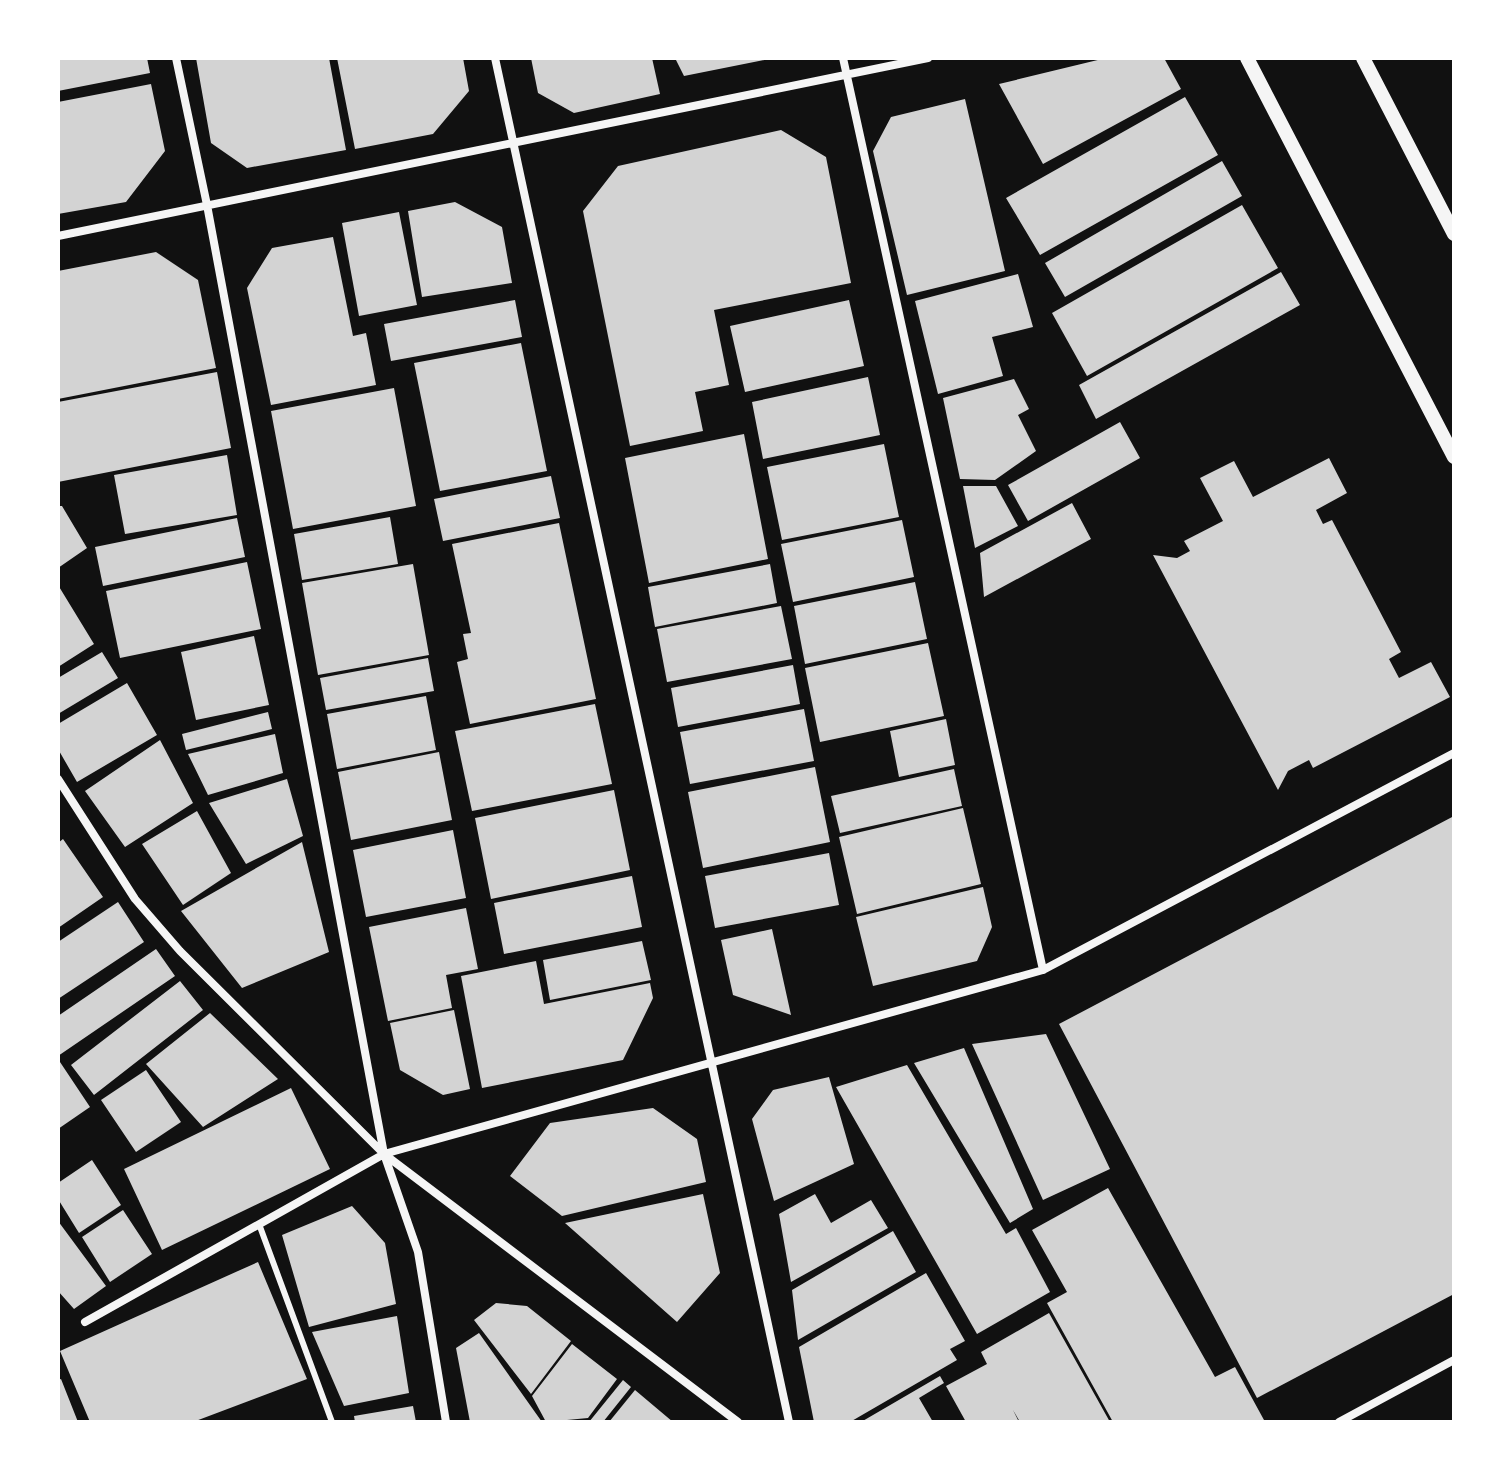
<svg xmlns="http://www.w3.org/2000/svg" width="1512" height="1480" viewBox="0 0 1512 1480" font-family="'Roboto Condensed',sans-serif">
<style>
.building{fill:#d3d3d3}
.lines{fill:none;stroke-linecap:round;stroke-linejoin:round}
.service{stroke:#f5f5f5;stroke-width:6}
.minor{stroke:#f5f5f5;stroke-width:8}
.tertiary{stroke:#f5f5f5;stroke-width:14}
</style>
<rect width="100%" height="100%" fill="#111"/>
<path class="building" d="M 58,58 L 147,58 L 150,73 L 58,91 Z
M 196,58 L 329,58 L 346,150 L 247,168 L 211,143 Z
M 337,58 L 463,58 L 469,91 L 433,134 L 355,149 Z
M 531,58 L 652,58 L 660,94 L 574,113 L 538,93 Z
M 675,58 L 769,58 L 769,59 L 684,76 Z
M 1106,58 L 1164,58 L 1181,89 L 1043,164 L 999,84 Z
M 151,84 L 165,151 L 126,202 L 58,214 L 58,102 Z
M 1185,97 L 1218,155 L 1040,255 L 1006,198 Z
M 965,99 L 1005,271 L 907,295 L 873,151 L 891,117 Z
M 781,130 L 826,157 L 851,283 L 714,310 L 729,385 L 695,392 L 703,431 L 630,446 L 583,211 L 618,166 Z
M 1222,161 L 1242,196 L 1065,297 L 1045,263 Z
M 455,202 L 502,227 L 512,283 L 422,297 L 408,211 Z
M 1242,205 L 1278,268 L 1087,376 L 1052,313 Z
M 399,212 L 417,305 L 359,316 L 342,223 Z
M 333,237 L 353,336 L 366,333 L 376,385 L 271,405 L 247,288 L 272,248 Z
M 156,252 L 198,280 L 216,368 L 58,399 L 58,271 Z
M 1281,272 L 1300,305 L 1096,419 L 1079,385 Z
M 1018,274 L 1033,327 L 992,337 L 1003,376 L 938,394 L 915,301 Z
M 515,300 L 522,337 L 391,361 L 384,324 Z
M 849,300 L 864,366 L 745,392 L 730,326 Z
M 521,343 L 547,471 L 440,491 L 414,363 Z
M 217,372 L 231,448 L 58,482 L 58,402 Z
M 868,377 L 880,435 L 763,459 L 752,402 Z
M 1014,379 L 1029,409 L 1018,415 L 1036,451 L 995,480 L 960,479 L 943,398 Z
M 394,388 L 416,506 L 293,529 L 271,411 Z
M 1120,422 L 1140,458 L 1028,521 L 1008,485 Z
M 744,434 L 768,559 L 649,583 L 625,458 Z
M 884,444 L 899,517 L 782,540 L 767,467 Z
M 227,455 L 237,515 L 125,534 L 114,475 Z
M 1329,458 L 1347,493 L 1316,510 L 1323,524 L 1332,520 L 1401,652 L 1389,659 L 1399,678 L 1431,662 L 1450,697 L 1313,768 L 1309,760 L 1288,771 L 1278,790 L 1153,555 L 1177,558 L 1190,551 L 1184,541 L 1223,521 L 1200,478 L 1234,461 L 1253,497 Z
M 551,476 L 560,518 L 443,541 L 434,499 Z
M 963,486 L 996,486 L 1018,526 L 975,548 Z
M 1072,503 L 1091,539 L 984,597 L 980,553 Z
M 58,506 L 62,506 L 87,548 L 58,568 Z
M 390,517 L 398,564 L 302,580 L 294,534 Z
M 237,518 L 245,557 L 103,586 L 95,547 Z
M 902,520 L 914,577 L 793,602 L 781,544 Z
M 559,523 L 596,699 L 470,724 L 457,662 L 468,659 L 463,634 L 471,633 L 452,544 Z
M 247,562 L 261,629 L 120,658 L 106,591 Z
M 413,564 L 429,655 L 318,675 L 302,583 Z
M 770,564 L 777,603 L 655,627 L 648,587 Z
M 915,582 L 927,639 L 805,664 L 794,606 Z
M 58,585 L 94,644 L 58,667 Z
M 781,606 L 792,659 L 667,682 L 657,629 Z
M 254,636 L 269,705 L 196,720 L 181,652 Z
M 928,643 L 944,716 L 820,742 L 805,668 Z
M 102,652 L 118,678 L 58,714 L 58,678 Z
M 428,658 L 434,691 L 326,710 L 320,678 Z
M 793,665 L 800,704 L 678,727 L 671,688 Z
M 127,683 L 157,735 L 77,782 L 58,749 L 58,724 Z
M 426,696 L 436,750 L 337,769 L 327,714 Z
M 595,704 L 612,784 L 472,811 L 455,731 Z
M 804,709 L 814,761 L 690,784 L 680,732 Z
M 268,712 L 272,729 L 186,750 L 182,734 Z
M 946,719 L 955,765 L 899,777 L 890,731 Z
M 275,734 L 283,773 L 208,795 L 188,754 Z
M 160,740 L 193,803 L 125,847 L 85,791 Z
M 439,752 L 452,820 L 351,840 L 338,772 Z
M 815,767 L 830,842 L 703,868 L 688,792 Z
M 954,769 L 962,806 L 840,833 L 831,796 Z
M 287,779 L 303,836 L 246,864 L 209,803 Z
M 614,790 L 630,870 L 491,899 L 475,818 Z
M 963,808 L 981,884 L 857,914 L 839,837 Z
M 197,811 L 231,873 L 183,905 L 142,844 Z
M 1454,816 L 1454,1294 L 1257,1398 L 1059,1024 Z
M 453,830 L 466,898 L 366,917 L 353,850 Z
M 63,839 L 103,897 L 58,928 L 58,843 Z
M 302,842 L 329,952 L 242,988 L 181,911 Z
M 829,853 L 839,905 L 715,928 L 705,876 Z
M 632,876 L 642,927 L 504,954 L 494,903 Z
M 983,887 L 992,927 L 977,961 L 873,986 L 856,917 Z
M 118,902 L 144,942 L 58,999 L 58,942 Z
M 466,908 L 478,969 L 446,975 L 452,1008 L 388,1021 L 369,927 Z
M 772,929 L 791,1015 L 733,995 L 721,940 Z
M 642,941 L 651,980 L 550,1000 L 543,960 Z
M 156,949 L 175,976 L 58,1056 L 58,1016 Z
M 536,961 L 544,1004 L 650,983 L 653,998 L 623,1060 L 482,1088 L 461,976 Z
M 180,981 L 203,1010 L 94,1095 L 71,1065 Z
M 454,1010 L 470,1089 L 443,1095 L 400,1070 L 390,1023 Z
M 210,1013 L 278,1079 L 203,1127 L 146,1064 Z
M 1046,1034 L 1110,1169 L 1043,1200 L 972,1044 Z
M 964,1048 L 1033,1209 L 1010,1223 L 914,1063 Z
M 58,1059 L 90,1107 L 58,1129 Z
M 907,1065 L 1006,1234 L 1016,1228 L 1050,1292 L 977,1334 L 836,1087 Z
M 146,1070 L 181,1122 L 136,1152 L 101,1100 Z
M 829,1077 L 854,1164 L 774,1201 L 752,1119 L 773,1090 Z
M 291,1088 L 330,1169 L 162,1250 L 124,1169 Z
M 653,1108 L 697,1139 L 706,1182 L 562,1216 L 510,1176 L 550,1123 Z
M 92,1160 L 121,1205 L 79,1233 L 58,1199 L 58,1183 Z
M 1108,1188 L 1215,1377 L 1235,1367 L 1264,1420 L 1113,1422 L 1047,1303 L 1067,1292 L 1032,1230 Z
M 703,1194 L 720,1273 L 677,1322 L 565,1223 Z
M 815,1194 L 831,1223 L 871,1200 L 888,1228 L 791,1282 L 779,1214 Z
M 352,1206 L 385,1243 L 396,1304 L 309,1327 L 282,1235 Z
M 123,1210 L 152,1254 L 110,1282 L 82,1237 Z
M 58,1221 L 106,1286 L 74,1309 L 58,1291 Z
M 893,1231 L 916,1272 L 798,1340 L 792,1290 Z
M 258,1262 L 307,1379 L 193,1422 L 90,1422 L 60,1351 Z
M 926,1273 L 965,1341 L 950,1349 L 957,1360 L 850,1422 L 814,1422 L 799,1347 Z
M 496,1303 L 527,1306 L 571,1341 L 531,1394 L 474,1320 Z
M 1049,1313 L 1110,1422 L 1020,1422 L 1013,1410 L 1019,1422 L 966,1422 L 946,1386 L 987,1364 L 981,1352 Z
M 397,1316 L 409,1393 L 344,1406 L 312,1332 Z
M 479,1333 L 542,1422 L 470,1422 L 456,1348 Z
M 572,1344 L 617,1379 L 588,1418 L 546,1422 L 532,1396 Z
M 940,1376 L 944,1383 L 919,1398 L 933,1422 L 861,1422 Z
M 61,1379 L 78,1422 L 58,1422 L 58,1380 Z
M 623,1380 L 631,1387 L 603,1422 L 589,1422 Z
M 635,1390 L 673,1422 L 609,1422 Z
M 413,1406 L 416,1422 L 355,1422 L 354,1416 Z"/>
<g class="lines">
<path class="service" d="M 259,1224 L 332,1422"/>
<path class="minor" d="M 176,58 L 207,205 L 384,1154 L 418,1252 L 446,1422
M 495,58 L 789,1422
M 843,58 L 1043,970
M 58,236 L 928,58
M 58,779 L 135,899 L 180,951 L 384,1154 L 738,1422
M 85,1322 L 384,1154 L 1043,970 L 1454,753
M 1339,1422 L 1454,1360"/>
<path class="tertiary" d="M 1247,58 L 1454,457
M 1363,58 L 1454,234"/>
</g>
<rect width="1512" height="1480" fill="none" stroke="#ffffff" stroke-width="120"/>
</svg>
